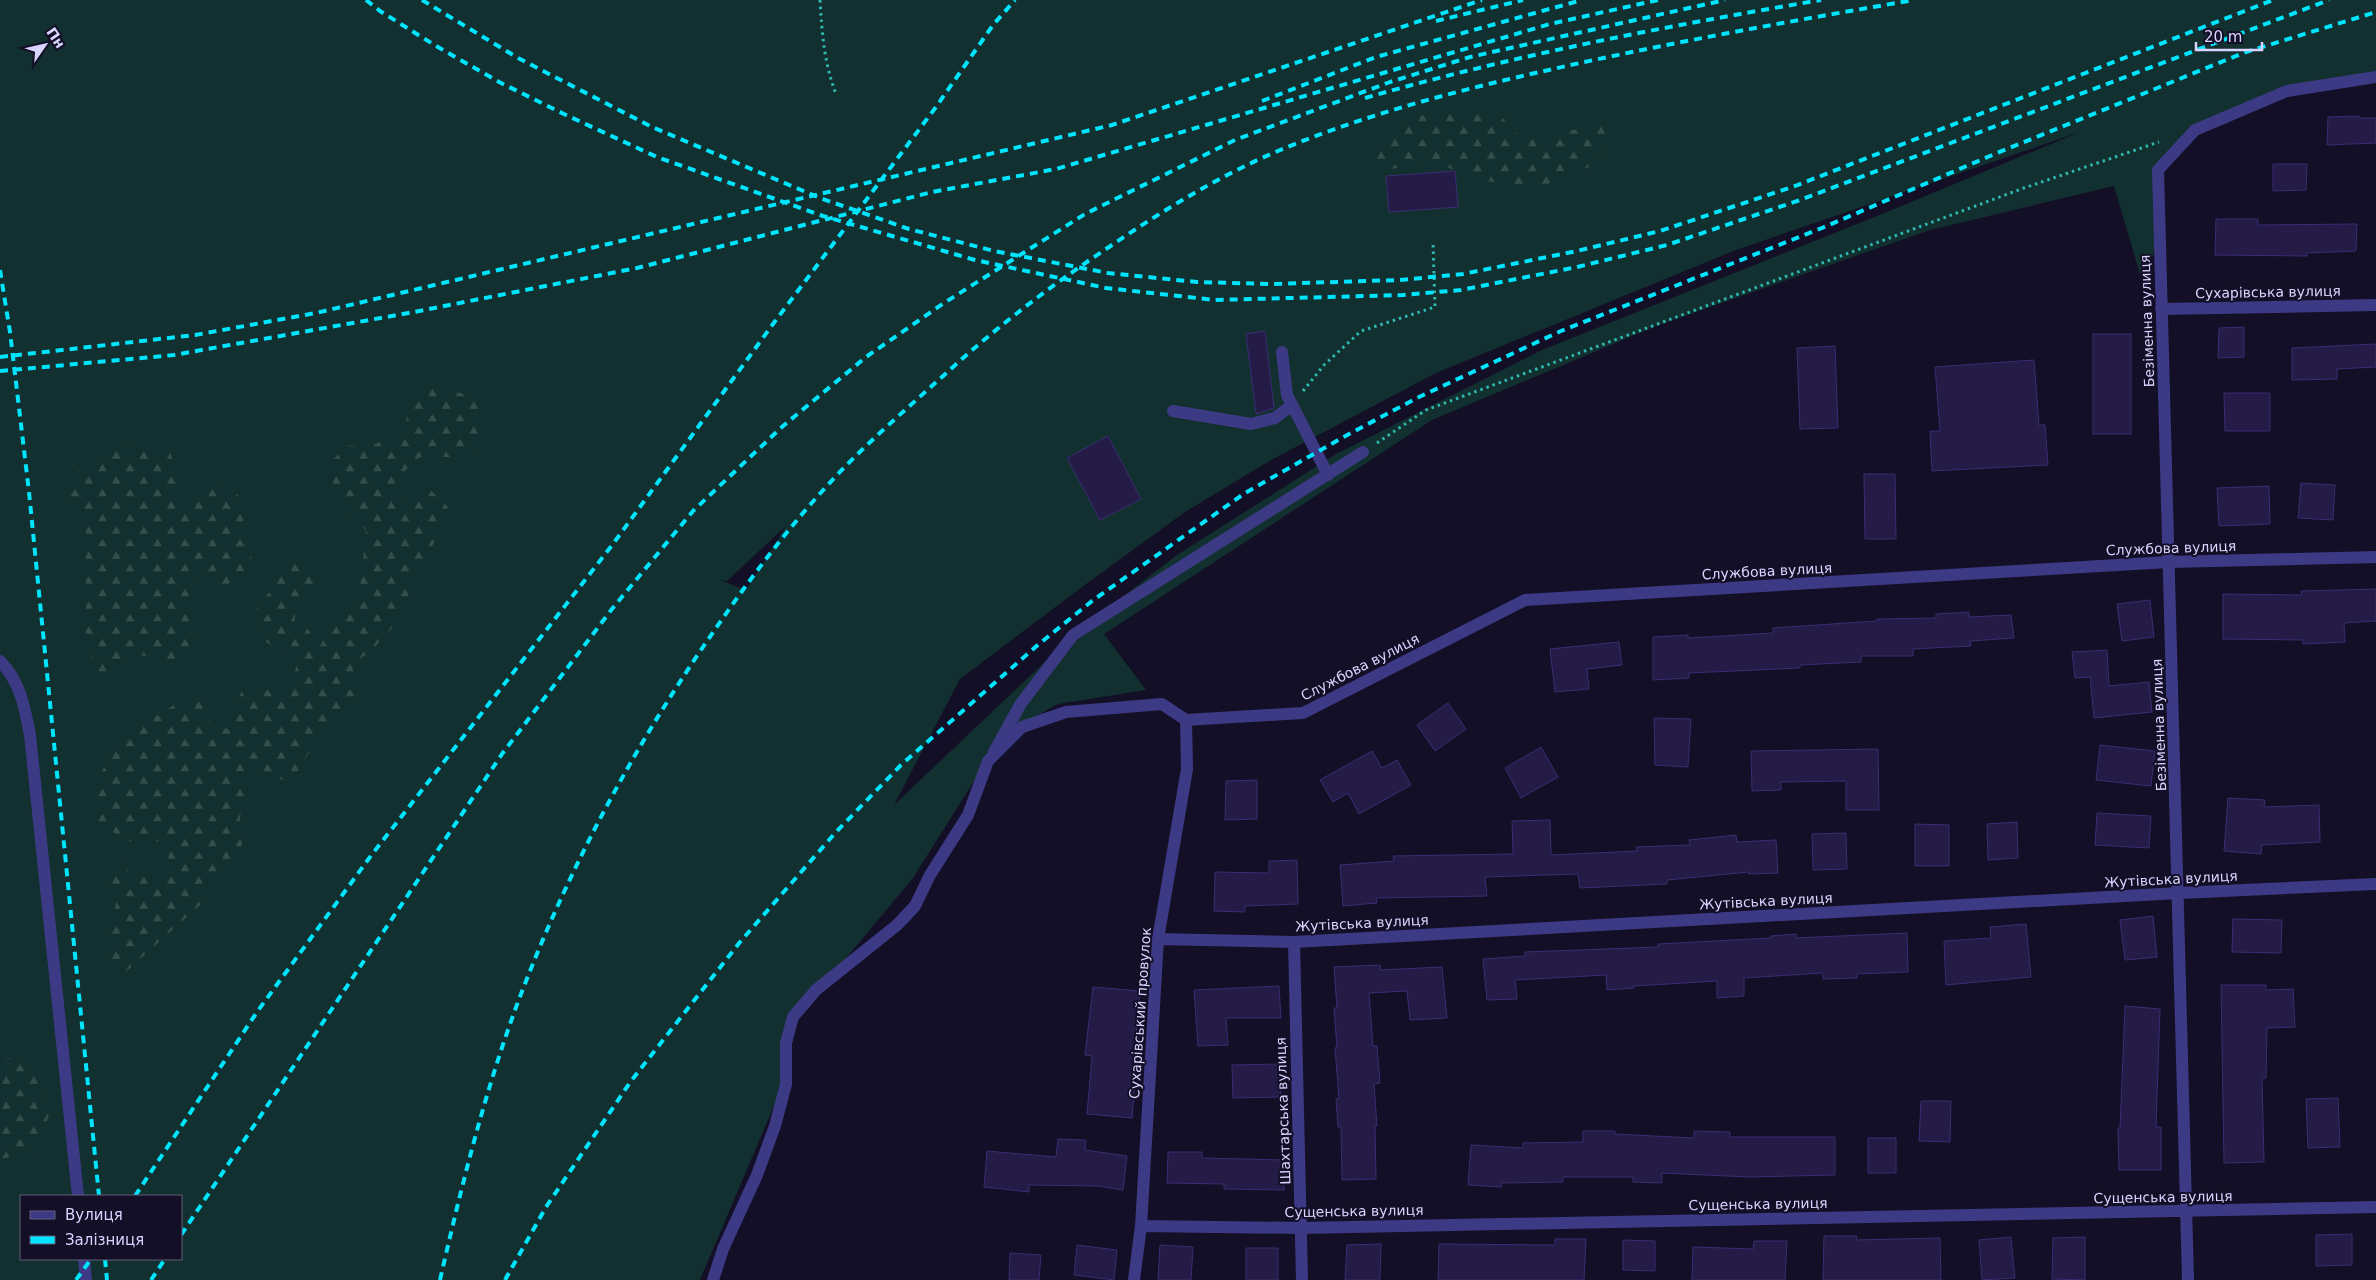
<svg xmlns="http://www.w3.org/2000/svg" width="2376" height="1280" viewBox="0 0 2376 1280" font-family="'DejaVu Sans',sans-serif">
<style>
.grass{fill:#12302f;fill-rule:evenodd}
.forest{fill:url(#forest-firs)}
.building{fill:#241b47;stroke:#3b2d73}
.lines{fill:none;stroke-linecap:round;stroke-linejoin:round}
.path{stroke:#2fb8b0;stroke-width:3;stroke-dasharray:2.5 4;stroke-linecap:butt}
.service{stroke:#3d3a85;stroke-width:12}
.minor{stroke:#3d3a85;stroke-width:12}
.rail{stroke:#00e5ff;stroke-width:4;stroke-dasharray:8 6;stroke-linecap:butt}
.labels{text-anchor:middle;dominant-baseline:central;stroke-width:4;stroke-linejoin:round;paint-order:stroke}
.street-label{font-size:14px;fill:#d9d4ff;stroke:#130f26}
</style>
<defs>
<pattern id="forest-firs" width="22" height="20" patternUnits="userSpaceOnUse" patternTransform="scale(1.25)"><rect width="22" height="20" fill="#12302f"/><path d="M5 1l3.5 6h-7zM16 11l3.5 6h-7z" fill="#344d4e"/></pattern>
</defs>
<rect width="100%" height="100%" fill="#130f26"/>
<path class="grass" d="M 0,0 L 2376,0 L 2376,77 L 2287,91 L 2195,130 L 2163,165 L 2160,241 L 2147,267 L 2140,274 L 2114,186 L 1930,230 L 1656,326 L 1432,420 L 1104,634 L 1146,690 L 1058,704 L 1003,735 L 913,878 L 826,982 L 797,1012 L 776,1101 L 700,1280 L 0,1280 ZM 2080,132 L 1882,214 L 1542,350 L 1336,454 L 1177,555 L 1073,635 L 894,805 L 960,679 L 1082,587 L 1185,512 L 1273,459 L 1436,373 L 1736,250 ZM 786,526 L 746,590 L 720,580 L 727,581 ZM 21,1196 L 181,1196 L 181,1259 L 21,1259 Z"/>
<path class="forest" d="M 1425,114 L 1500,115 L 1521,139 L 1601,125 L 1609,143 L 1589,167 L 1535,189 L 1486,181 L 1435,163 L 1374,171 L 1369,151 L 1392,129 Z
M 428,382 L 481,400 L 478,450 L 462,457 L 420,457 L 398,477 L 404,516 L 407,507 L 426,486 L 448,507 L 438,537 L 413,575 L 404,615 L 371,651 L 352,665 L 359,695 L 308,754 L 291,783 L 267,774 L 250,777 L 240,818 L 242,845 L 200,905 L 120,977 C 117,973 111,967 108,962 C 103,950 114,914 117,899 L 104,880 L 121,857 L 132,879 L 171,874 L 166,841 L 132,842 L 97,824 L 97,781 L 115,746 L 141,725 L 184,699 L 201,702 L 212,727 L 233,729 L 235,708 L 242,690 L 255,685 L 287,698 L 291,691 L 297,662 L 263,640 L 250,619 L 262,599 L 276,587 L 273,578 L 290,556 L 311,572 L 319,594 L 296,609 L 293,636 L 305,625 L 312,635 L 317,650 L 360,588 L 366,531 C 346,510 334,494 328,465 L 346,446 L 375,444 L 406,428 L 407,405 Z
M 122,445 L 170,453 L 182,477 L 174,516 L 202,488 L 218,480 L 244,500 L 243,529 L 252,547 L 250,569 L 222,588 L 198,569 L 191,596 L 195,643 L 171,662 C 135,649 130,657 99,676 L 86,643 L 86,530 L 61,488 L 82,467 L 100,469 L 98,457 Z
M 7,1058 L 24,1060 L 41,1085 L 49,1115 L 36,1152 L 0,1159 L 0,1065 Z"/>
<path class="building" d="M 2359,116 L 2359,118 L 2376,118 L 2376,143 L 2327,145 L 2328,117 Z
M 2273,164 L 2307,164 L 2306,190 L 2273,191 Z
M 1455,171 L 1458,207 L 1389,212 L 1386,176 Z
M 2216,219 L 2258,219 L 2258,225 L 2357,224 L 2356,251 L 2307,253 L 2307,256 L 2215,255 Z
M 2244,327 L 2244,357 L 2218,358 L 2219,328 Z
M 1265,331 L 1274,408 L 1256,414 L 1246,334 Z
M 2093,334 L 2131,334 L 2131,434 L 2093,434 Z
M 2376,344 L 2376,367 L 2337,369 L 2337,379 L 2292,380 L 2292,348 Z
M 1835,346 L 1838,428 L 1800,429 L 1797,348 Z
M 2034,360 L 2039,425 L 2045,425 L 2048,465 L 1932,471 L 1930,431 L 1940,431 L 1935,367 Z
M 2224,393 L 2270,393 L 2270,431 L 2225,431 Z
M 1108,436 L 1141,499 L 1100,520 L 1067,458 Z
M 1864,474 L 1895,474 L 1896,539 L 1865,539 Z
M 2301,483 L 2335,485 L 2333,520 L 2298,518 Z
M 2269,486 L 2270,524 L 2219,526 L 2217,488 Z
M 2376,589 L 2376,621 L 2344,623 L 2345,642 L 2303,644 L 2303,640 L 2223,639 L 2223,594 L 2302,595 L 2301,591 Z
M 2150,600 L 2154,637 L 2122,641 L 2117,604 Z
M 1969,612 L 1969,617 L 2011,615 L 2014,638 L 1970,641 L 1971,646 L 1913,649 L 1913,656 L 1861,656 L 1861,662 L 1800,665 L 1800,668 L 1689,673 L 1689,678 L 1653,680 L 1653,637 L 1688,635 L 1688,638 L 1773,633 L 1773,628 L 1877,621 L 1877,619 L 1936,618 L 1936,614 Z
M 1619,642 L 1622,665 L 1587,669 L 1589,689 L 1555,692 L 1550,649 Z
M 2107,650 L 2109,686 L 2149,682 L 2152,712 L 2094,718 L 2090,677 L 2075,678 L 2072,652 Z
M 1448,703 L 1466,729 L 1435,751 L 1417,725 Z
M 1654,718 L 1691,719 L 1688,767 L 1655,765 Z
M 2100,745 L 2155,751 L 2151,786 L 2096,780 Z
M 1541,747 L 1558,777 L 1521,798 L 1505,768 Z
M 1878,749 L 1879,810 L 1846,810 L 1846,781 L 1781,782 L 1781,790 L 1752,791 L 1751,751 Z
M 1372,751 L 1382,768 L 1397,760 L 1411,785 L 1359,814 L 1348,793 L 1333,802 L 1320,780 Z
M 1257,780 L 1257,819 L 1225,820 L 1226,781 Z
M 2228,798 L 2265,800 L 2264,807 L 2319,805 L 2320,842 L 2262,845 L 2261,854 L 2224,851 Z
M 2097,813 L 2151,816 L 2149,848 L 2095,845 Z
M 1550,820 L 1551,855 L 1637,851 L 1636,847 L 1690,845 L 1689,840 L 1736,835 L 1737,842 L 1776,840 L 1778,873 L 1749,874 L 1749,872 L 1667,880 L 1667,884 L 1580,888 L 1578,874 L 1485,877 L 1487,896 L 1376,898 L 1377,903 L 1343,906 L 1340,865 L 1394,861 L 1393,856 L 1513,854 L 1512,821 Z
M 2017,822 L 2018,858 L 1988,860 L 1987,824 Z
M 1915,824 L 1949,825 L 1949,866 L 1915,866 Z
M 1846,833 L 1847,869 L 1813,870 L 1812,834 Z
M 1297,860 L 1298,904 L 1245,906 L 1245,912 L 1214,911 L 1215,872 L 1269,873 L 1269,861 Z
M 2153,916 L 2157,957 L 2125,960 L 2120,920 Z
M 2233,919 L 2282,920 L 2281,953 L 2232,952 Z
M 2026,924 L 2031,977 L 1946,985 L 1944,941 L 1991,938 L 1990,927 Z
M 1907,933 L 1908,972 L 1857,974 L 1857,978 L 1823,979 L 1823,973 L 1744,978 L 1744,996 L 1717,998 L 1717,981 L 1634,986 L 1634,988 L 1607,990 L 1606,975 L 1515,980 L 1517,999 L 1487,1000 L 1483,959 L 1525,956 L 1525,952 L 1658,947 L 1658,944 L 1771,938 L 1771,936 L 1796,934 L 1796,938 Z
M 1380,965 L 1381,970 L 1442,967 L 1447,1018 L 1410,1020 L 1407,991 L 1369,993 L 1373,1046 L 1377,1046 L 1380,1083 L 1374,1084 L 1377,1126 L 1375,1126 L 1376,1179 L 1342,1180 L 1341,1127 L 1338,1127 L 1336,1099 L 1339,1099 L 1335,1048 L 1337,1047 L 1334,1008 L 1337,1008 L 1334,967 Z
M 2221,985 L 2266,985 L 2266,990 L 2293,989 L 2295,1027 L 2267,1028 L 2266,1078 L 2262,1078 L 2264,1162 L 2224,1163 Z
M 1279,986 L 1281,1018 L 1226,1018 L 1228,1045 L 1198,1046 L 1194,990 Z
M 1093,987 L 1140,991 L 1136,1036 L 1139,1037 L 1132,1118 L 1087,1114 L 1092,1056 L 1085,1055 Z
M 2125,1006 L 2160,1009 L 2156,1127 L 2161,1127 L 2161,1170 L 2119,1170 L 2118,1128 L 2120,1128 Z
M 1280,1064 L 1281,1097 L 1233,1098 L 1232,1065 Z
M 2338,1098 L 2340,1147 L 2308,1148 L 2306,1099 Z
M 1921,1101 L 1951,1101 L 1950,1142 L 1919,1141 Z
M 1583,1131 L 1615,1131 L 1615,1134 L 1694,1138 L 1694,1131 L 1730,1132 L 1730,1137 L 1835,1137 L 1835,1175 L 1749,1177 L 1662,1173 L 1662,1183 L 1633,1182 L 1633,1177 L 1563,1177 L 1563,1182 L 1502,1183 L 1501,1187 L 1468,1185 L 1471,1145 L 1523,1148 L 1523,1143 L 1583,1142 Z
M 1868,1138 L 1896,1138 L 1896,1173 L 1868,1173 Z
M 1058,1139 L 1086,1140 L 1085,1150 L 1127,1156 L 1123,1190 L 1097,1186 L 1029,1185 L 1029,1192 L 984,1187 L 987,1151 L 1056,1157 Z
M 1168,1152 L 1202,1152 L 1202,1158 L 1285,1160 L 1284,1190 L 1224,1189 L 1224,1184 L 1167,1183 Z
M 2352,1234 L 2352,1265 L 2316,1266 L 2316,1235 Z
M 1824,1236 L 1857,1236 L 1856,1240 L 1940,1238 L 1941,1280 L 1823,1280 Z
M 2011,1237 L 2015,1278 L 1982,1280 L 1979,1240 Z
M 2085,1237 L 2085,1280 L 2052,1279 L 2053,1238 Z
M 1555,1239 L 1586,1239 L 1584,1280 L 1438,1280 L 1439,1244 L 1555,1245 Z
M 1623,1240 L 1655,1241 L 1655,1271 L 1623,1270 Z
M 1754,1241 L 1787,1241 L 1785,1280 L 1692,1280 L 1693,1247 L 1753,1249 Z
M 1381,1244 L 1380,1280 L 1345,1280 L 1347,1245 Z
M 1077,1245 L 1117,1250 L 1114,1280 L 1074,1275 Z
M 1160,1245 L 1193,1247 L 1191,1280 L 1158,1280 Z
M 1246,1248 L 1278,1248 L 1278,1280 L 1246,1280 Z
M 1010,1253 L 1041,1255 L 1039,1280 L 1009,1280 Z"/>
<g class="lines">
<path class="path" d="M 820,0 C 822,33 824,63 836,94
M 1303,391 L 1324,365 L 1361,331 L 1435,307 L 1433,242
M 1377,443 L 1426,410 L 2024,188 L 2159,142"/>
<path class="service" d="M 1282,352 L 1287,395 L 1328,475
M 1173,411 L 1251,424 L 1275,418 L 1292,405
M 0,661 C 20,681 25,708 30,735 L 78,1196
M 994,752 L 1020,705 L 1073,635 L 1363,452
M 84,1259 L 86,1280"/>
<path class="minor" d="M 2161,309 L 2376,305
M 1186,720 L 1303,713 L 1525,600 L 2169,562 L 2376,557
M 1158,939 L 1294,942 L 2179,893 L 2376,884
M 1294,942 L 1302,1280
M 1141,1226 L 1302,1228 L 2376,1207
M 713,1280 L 723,1249 L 757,1175 L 775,1126 L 786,1084 L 786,1043 L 793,1017 L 816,990 L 897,925 L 915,906 L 930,875 L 968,815 L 988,761 L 1022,727 L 1066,712 L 1162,704 L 1186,720
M 1134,1280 L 1141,1226 L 1158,939 L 1187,769 L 1186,720
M 2188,1280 L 2158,170 L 2195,130 L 2287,91 L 2376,77"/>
<path class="rail" d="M 366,0 L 380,11 L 436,46 L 501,83 L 564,114 L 657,157 L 823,216 L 975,260 L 1106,288 L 1215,300 L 1403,295 L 1461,290 L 1577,267 L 1667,245 L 1800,200 L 2329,0
M 422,0 L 518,58 L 652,127 L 820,198 L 909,229 L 994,251 L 1108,273 L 1197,282 L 1272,284 L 1400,280 L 1463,274 L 1577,251 L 1660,231 L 1795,186 L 2273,0
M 1436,21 L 1523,0
M 1365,98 C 1515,55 1667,26 1821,0
M 1262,101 L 1376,57 L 1582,0
M 0,270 L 10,332 L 29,492 L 99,1196
M 0,357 L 195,335 L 316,313 L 1112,125 L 1482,0
M 0,371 L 174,355 L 414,312 L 637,268 L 932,192 L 1056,169 L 1550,24 L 1658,0
M 135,1196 L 257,1012 L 370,857 L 613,544 L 773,324 L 936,107 L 993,25 L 1015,0
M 181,1235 L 502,754 L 612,609 L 693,511 L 783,426 L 866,357 L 944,303 L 1085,214 L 1235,140 L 1390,82 L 1470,57 L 1725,0
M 105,1259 L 107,1280
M 76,1280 L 91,1259
M 151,1280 L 165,1259
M 440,1280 C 462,1184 486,1086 521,994 C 568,871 629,756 703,647 C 741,591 781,536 826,487 C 861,448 903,412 942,377 C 995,328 1049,287 1109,247 C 1165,209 1222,174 1285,148 C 1380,109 1480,85 1580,63 C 1691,39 1802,19 1914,0
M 505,1280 L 546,1207 L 631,1081 L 740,942 L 836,832 L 901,765 L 1039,644 L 1092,601 L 1245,493 L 1349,434 L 1419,397 L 1561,331 L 1822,228 L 1997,153 L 2246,52 L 2376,12"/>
</g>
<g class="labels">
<g class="street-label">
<text transform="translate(2268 292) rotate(-1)">Сухарівська вулиця</text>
<text transform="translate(2147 321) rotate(-92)">Безіменна вулиця</text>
<text transform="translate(2171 548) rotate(-2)">Службова вулиця</text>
<text transform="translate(1767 571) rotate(-3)">Службова вулиця</text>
<text transform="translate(1360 667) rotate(-27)">Службова вулиця</text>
<text transform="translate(2159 725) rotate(-92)">Безіменна вулиця</text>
<text transform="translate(2171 879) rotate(-3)">Жутівська вулиця</text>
<text transform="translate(1766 901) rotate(-3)">Жутівська вулиця</text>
<text transform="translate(1362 923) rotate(-3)">Жутівська вулиця</text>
<text transform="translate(1140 1013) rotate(-86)">Сухарівський провулок</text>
<text transform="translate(1283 1111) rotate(-92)">Шахтарська вулиця</text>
<text transform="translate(2163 1197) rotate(-1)">Сущенська вулиця</text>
<text transform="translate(1758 1204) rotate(-1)">Сущенська вулиця</text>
<text transform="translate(1354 1211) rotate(-1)">Сущенська вулиця</text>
</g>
</g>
<rect x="20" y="1195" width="162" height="65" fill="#130f26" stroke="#625e7d"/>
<rect x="30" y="1211" width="25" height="8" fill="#3d3a85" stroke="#625e7d"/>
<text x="65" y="1220" font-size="15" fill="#d9d4ff">Вулиця</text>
<rect x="30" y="1236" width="25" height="8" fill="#00e5ff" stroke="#625e7d"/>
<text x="65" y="1245" font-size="15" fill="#d9d4ff">Залізниця</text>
<g transform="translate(45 45) rotate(56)" stroke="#130f26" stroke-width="4" paint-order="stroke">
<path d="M0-4L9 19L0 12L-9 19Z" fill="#d9d4ff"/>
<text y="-8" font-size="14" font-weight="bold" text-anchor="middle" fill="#d9d4ff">Пн</text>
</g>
<path d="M2196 42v8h66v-8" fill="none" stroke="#d9d4ff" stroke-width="2.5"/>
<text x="2204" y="42" font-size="15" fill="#d9d4ff" stroke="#130f26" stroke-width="4" paint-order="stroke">20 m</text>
</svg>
